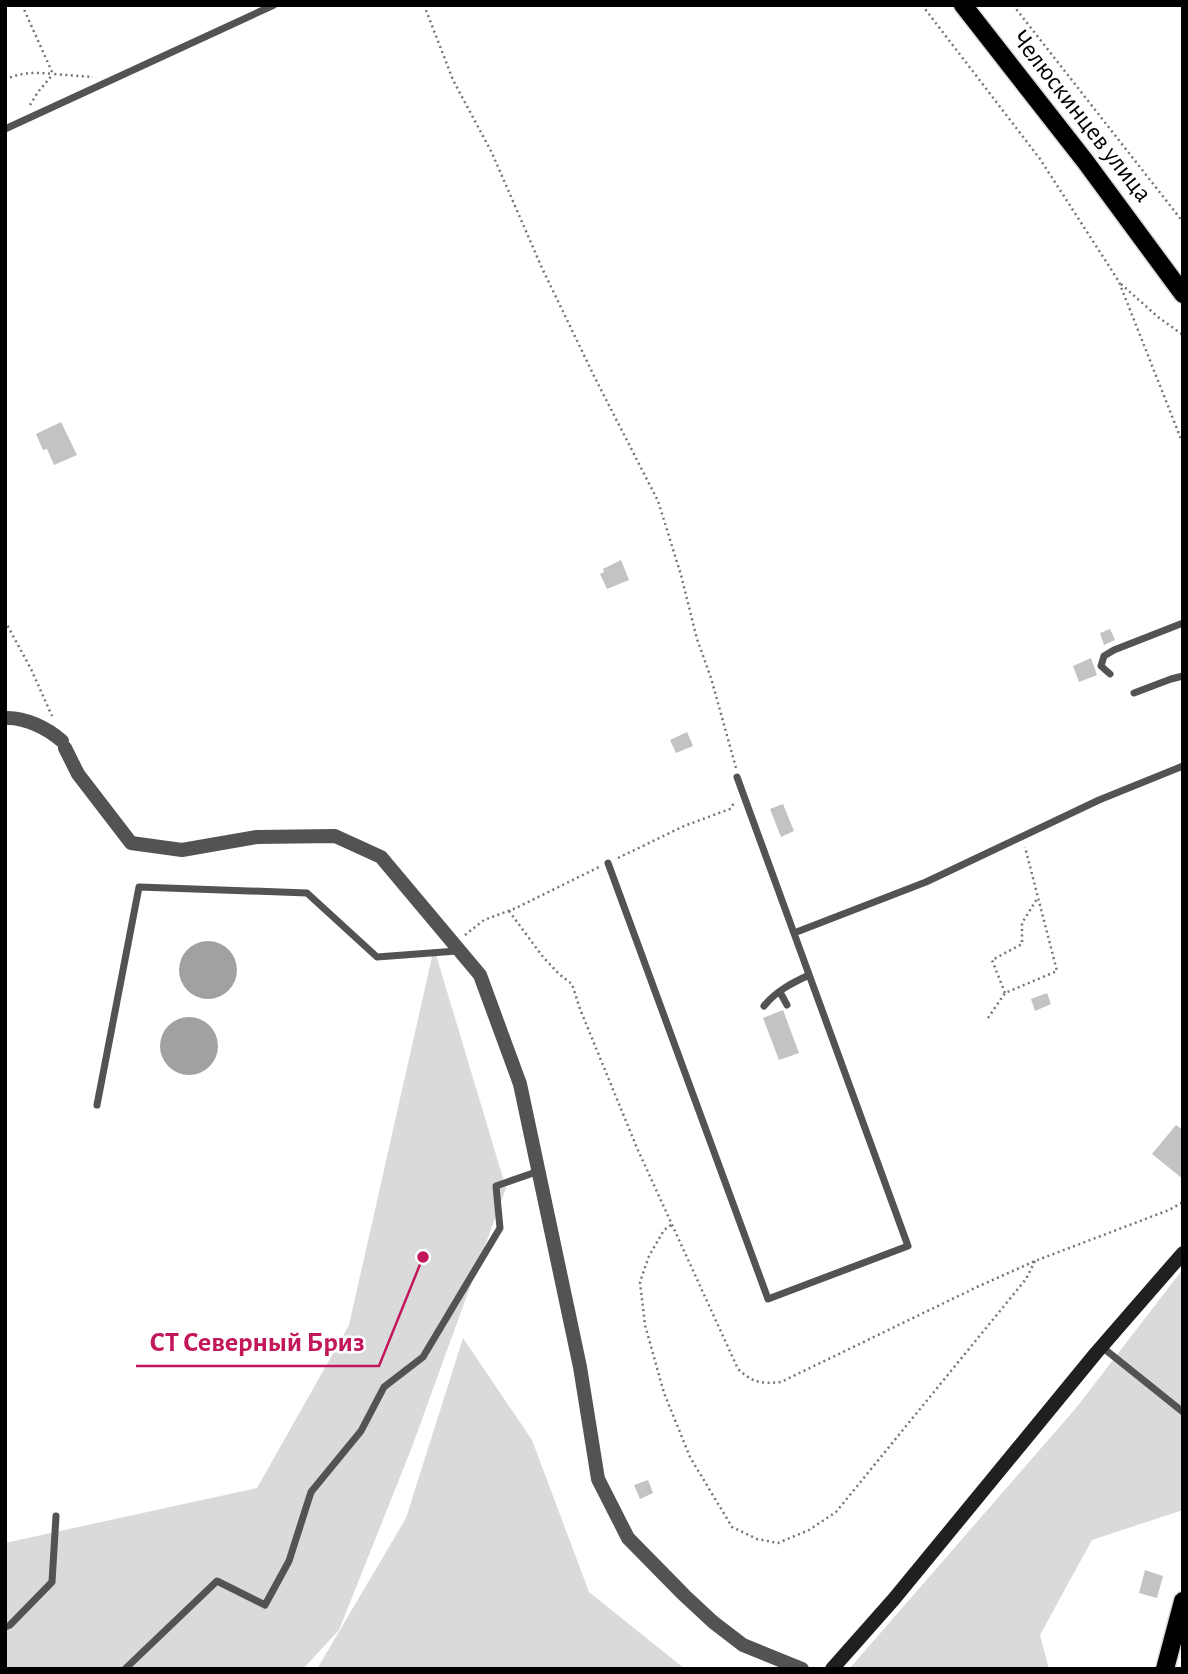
<svg xmlns="http://www.w3.org/2000/svg" width="1188" height="1674" viewBox="0 0 1188 1674" font-family="'Alegreya Sans',sans-serif">
<style>
.green{fill:#dadada}
.water{fill:#a1a1a1}
.building{fill:#c3c3c3}
.lines{fill:none;stroke-linecap:round;stroke-linejoin:round}
.primary-casing{stroke:#dbdbdb;stroke-width:21}
.path{stroke:#757575;stroke-width:2.5;stroke-dasharray:2 3.5;stroke-linecap:butt}
.service{stroke:#535353;stroke-width:7}
.minor{stroke:#535353;stroke-width:14}
.secondary{stroke:#202020;stroke-width:14}
.primary{stroke:#000;stroke-width:18}
.labels{text-anchor:middle;dominant-baseline:central;stroke-width:5;stroke-linejoin:round;paint-order:stroke}
.street-label{font-size:26px;fill:#000;stroke:#fff}
.leader{fill:none;stroke:#c2185b;stroke-width:2.5}
.callout-dot{fill:#c2185b;stroke:#fff;stroke-width:2.5}
.callout-label{font-size:28px;text-anchor:middle;font-weight:bold;fill:#c2185b;stroke:#fff;stroke-width:5;stroke-linejoin:round;paint-order:stroke}
</style>
<rect width="100%" height="100%" fill="#fff"/>
<path class="green" d="M 434,948 L 506,1188 L 412,1447 L 339,1630 L 303,1669 L 5,1669 L 5,1543 L 257,1488 L 349,1325 Z
M 1183,1269 L 1183,1510 L 1092,1540 L 1040,1635 L 1049,1669 L 849,1669 L 1076,1408 Z
M 463,1338 L 532,1440 L 589,1592 L 685,1669 L 317,1669 L 406,1518 Z"/>
<path class="water" d="M179 970a29 29 0 1 1 58 0a29 29 0 1 1-58 0Z
M160 1046a29 29 0 1 1 58 0a29 29 0 1 1-58 0Z"/>
<path class="building" d="M 61,422 L 77,455 L 54,465 L 47,449 L 43,450 L 36,434 Z
M 621,560 L 629,580 L 607,589 L 600,574 L 604,572 L 603,569 Z
M 1110,629 L 1115,640 L 1104,645 L 1100,633 Z
M 1091,658 L 1097,675 L 1079,682 L 1073,666 Z
M 687,732 L 693,746 L 676,753 L 670,740 Z
M 783,804 L 794,831 L 781,837 L 770,809 Z
M 1047,993 L 1051,1004 L 1035,1011 L 1031,999 Z
M 783,1010 L 799,1053 L 779,1060 L 763,1018 Z
M 1176,1125 L 1183,1130 L 1183,1179 L 1152,1154 Z
M 648,1480 L 653,1493 L 640,1499 L 634,1485 Z
M 1145,1570 L 1163,1576 L 1157,1598 L 1139,1593 Z"/>
<g class="lines">
<defs>
<path id="primary" d="M 963,5 L 1085,161 L 1183,294
M 1165,1669 L 1183,1601"/>
</defs>
<use href="#primary" class="primary-casing"/>
<path class="path" d="M 22,5 L 53,74 L 93,77
M 424,5 L 453,80 L 492,153 L 542,268 L 595,378 L 658,501 L 681,575 L 697,639 L 711,678 L 736,768
M 922,5 L 1040,159 L 1109,266 L 1119,282 L 1183,444
M 1013,5 L 1183,222
M 5,80 C 20,72 37,72 53,74
M 30,105 L 38,92 L 53,74
M 1121,284 L 1158,317 L 1183,335
M 5,621 L 31,669 L 52,716
M 618,858 L 684,826 L 730,809 L 734,803
M 509,911 L 543,957 L 559,974 L 572,984 L 580,1009 L 637,1148 L 738,1369 C 753,1383 761,1384 781,1382 L 977,1287 L 1035,1261 L 1169,1210 L 1183,1202
M 465,935 L 484,920 L 516,908 L 599,867
M 1005,993 L 992,960 L 1022,944 L 1022,923 L 1037,899
M 988,1018 L 1005,993 L 1057,971 L 1025,847
M 671,1225 L 664,1230 L 649,1256 L 640,1282 L 645,1325 L 664,1393 L 690,1457 L 732,1527 L 757,1539 L 778,1543 L 809,1530 L 836,1512 L 1026,1279 L 1035,1261"/>
<path class="service" d="M 5,129 L 274,5
M 1110,674 L 1101,666 L 1104,656 L 1114,650 L 1183,623
M 1134,693 L 1171,679 L 1183,676
M 608,863 L 768,1299 L 908,1246 L 737,777
M 794,933 L 926,882 L 1099,800 L 1183,766
M 780,992 L 787,1005
M 764,1006 C 776,991 792,983 809,975
M 97,1105 L 139,887 L 307,893 L 377,957 L 457,951
M 1102,1347 L 1183,1412
M 5,1627 L 10,1625 L 52,1582 L 56,1516
M 125,1669 L 217,1581 L 265,1605 L 289,1561 L 311,1492 L 361,1431 L 384,1387 L 423,1357 L 500,1228 L 496,1186 L 539,1171"/>
<path class="minor" d="M 5,718 C 25,717 47,728 62,741
M 65,748 L 78,774 L 131,843 L 182,850 L 257,837 L 335,836 L 381,857 L 480,975 L 520,1084 L 580,1367 L 598,1479 L 628,1538 L 684,1595 L 713,1622 L 743,1645 L 802,1669"/>
<path class="secondary" d="M 832,1669 L 894,1599 L 1096,1353 L 1183,1253"/>
<use href="#primary" class="primary"/>
</g>
<g class="labels">
<g class="street-label">
<text transform="translate(1082 116) rotate(52)">Челюскинцев улица</text>
</g>
</g>
<path class="leader" d="M423 1257L379 1366H136"/>
<circle class="callout-dot" cx="423" cy="1257" r="7"/>
<g class="callout-label">
<text x="257" y="1351">СТ Северный Бриз</text>
</g>
<rect width="1188" height="1674" fill="none" stroke="#000000" stroke-width="14"/>
</svg>
